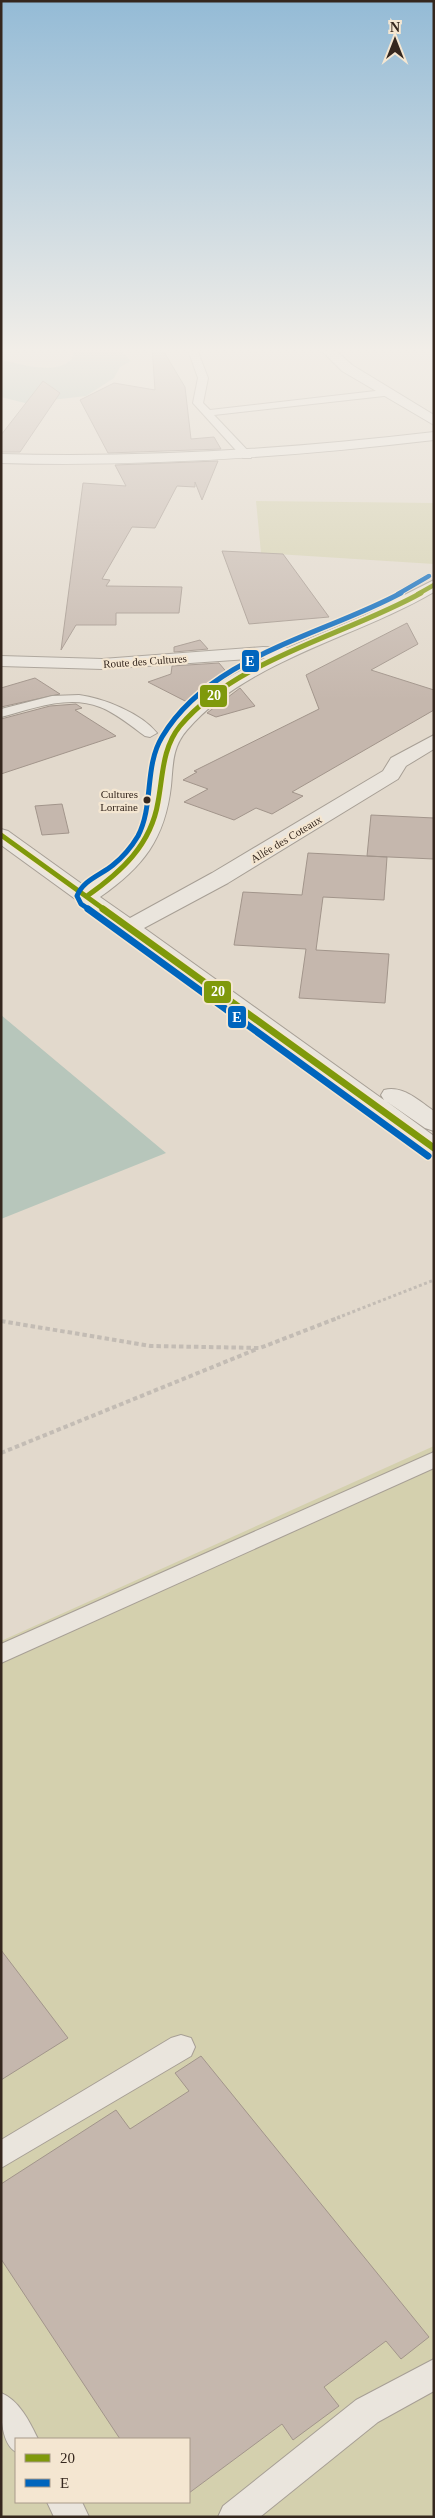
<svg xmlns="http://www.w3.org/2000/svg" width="435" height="2518" viewBox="0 0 435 2518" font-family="'Times New Roman',serif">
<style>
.green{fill:#d4d0ae;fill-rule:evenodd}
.water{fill:#b7c6bb}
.building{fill:#c5b7ad;stroke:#a2958b}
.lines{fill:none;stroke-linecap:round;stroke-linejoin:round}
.lane-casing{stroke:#a79f95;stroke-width:2}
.street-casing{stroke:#a79f95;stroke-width:2}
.path-far1{stroke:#c3bcb4;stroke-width:3;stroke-dasharray:3 2.5;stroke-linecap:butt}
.path{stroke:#c3bcb4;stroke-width:4;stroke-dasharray:4.5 3;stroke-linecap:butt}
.lane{fill:#eae5dd;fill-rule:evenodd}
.street{fill:#eae5dd;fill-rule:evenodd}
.bus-1-far2-casing{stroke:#f4e6d1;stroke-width:6}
.bus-1-far1-casing{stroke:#f4e6d1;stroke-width:8}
.bus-1-casing{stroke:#f4e6d1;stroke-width:10}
.bus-2-far2-casing{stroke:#f4e6d1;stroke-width:6}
.bus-2-far1-casing{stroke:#f4e6d1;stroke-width:8}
.bus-2-casing{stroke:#f4e6d1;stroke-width:10}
.bus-1-far2{stroke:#7f990b;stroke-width:4.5}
.bus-1-far1{stroke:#7f990b;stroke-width:5}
.bus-1{stroke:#7f990b;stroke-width:7}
.bus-2-far2{stroke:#0065bd;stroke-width:4.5}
.bus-2-far1{stroke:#0065bd;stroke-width:5}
.bus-2{stroke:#0065bd;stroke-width:7}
.bus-dot{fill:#35271e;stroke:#f4e6d1;stroke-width:2}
.labels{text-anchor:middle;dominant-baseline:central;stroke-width:4.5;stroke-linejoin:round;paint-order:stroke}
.far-street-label{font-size:11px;fill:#35271e;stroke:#f4e6d1}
.far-bus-label{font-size:11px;fill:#35271e;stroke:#f4e6d1;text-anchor:end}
.line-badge{stroke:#f4e6d1;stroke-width:2}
.badge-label{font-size:14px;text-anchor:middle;font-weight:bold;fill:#fff}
</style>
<rect width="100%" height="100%" fill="#e2d9cc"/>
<path class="green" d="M 256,501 L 434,503 L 434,564 L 261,553 Z
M 434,1446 L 434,2517 L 1,2517 L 1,1641 ZM 16,2439 L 189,2439 L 189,2502 L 16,2502 Z"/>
<path class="water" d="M 75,347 L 116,347 L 131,361 L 120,367 L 114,378 L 86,396 L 25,403 L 1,397 L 1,360 C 22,364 55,376 72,359 Z
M 1,1015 L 166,1153 L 1,1219 Z"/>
<path class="building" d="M 152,347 L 161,347 L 185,387 L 191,439 L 214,437 L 221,449 L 108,453 L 80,400 L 114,383 L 155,390 Z
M 43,381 L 60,393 L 20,452 L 1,452 L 1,435 Z
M 218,461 L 202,500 L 195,482 L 195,487 L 177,486 L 155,528 L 132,527 L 102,579 L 110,580 L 106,586 L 182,587 L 179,613 L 116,613 L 116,625 L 76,625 L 61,650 L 83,483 L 126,486 L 115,465 Z
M 222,551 L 283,554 L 329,617 L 249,624 Z
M 407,623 L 418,644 L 371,670 L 434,690 L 434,710 L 292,792 L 303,796 L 272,814 L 256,808 L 234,820 L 184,802 L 208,789 L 183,780 L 197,772 L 194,771 L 319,709 L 306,675 Z
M 200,640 L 208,649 L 174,652 L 174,647 Z
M 219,663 L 229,675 L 189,703 L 148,682 L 171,674 L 172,666 Z
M 35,678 L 60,694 L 1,707 L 1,688 Z
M 240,688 L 255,706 L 216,717 L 207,713 Z
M 76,704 L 82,708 L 75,710 L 116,736 L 1,774 L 1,719 L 50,706 Z
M 62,804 L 69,833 L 42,835 L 35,806 Z
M 371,815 L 434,818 L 434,859 L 367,856 Z
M 308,853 L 387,857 L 384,900 L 323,897 L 316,950 L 389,954 L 385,1003 L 299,998 L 306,949 L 234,945 L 243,892 L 302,895 Z
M 1,1950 L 68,2038 L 1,2080 Z
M 201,2056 L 429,2337 L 401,2359 L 386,2341 L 324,2387 L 339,2406 L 293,2440 L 282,2424 L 189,2493 L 189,2439 L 120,2439 L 1,2259 L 1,2184 L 116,2110 L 130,2129 L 189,2091 L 175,2073 Z"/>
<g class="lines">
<defs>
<path id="lane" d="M 187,347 L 196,347 L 208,378 L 203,403 L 210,410 L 384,390 L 389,393 L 384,396 L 214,415 L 251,454 L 251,458 L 243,458 L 193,403 L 198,378 Z
M 79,695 C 103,698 141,713 157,733 L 150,737 L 145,736 C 131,726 116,713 100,707 C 68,694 32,709 1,717 L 1,709 L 52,696 Z
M 434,1452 L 434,1468 L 1,1663 L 1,1644 Z
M 181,2035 L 191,2038 L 195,2047 L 191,2056 L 1,2168 L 1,2140 L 171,2038 Z
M 434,2359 L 434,2391 L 378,2422 L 260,2517 L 218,2517 L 223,2506 L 356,2400 Z
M 1,2393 C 19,2400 30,2422 38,2439 L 16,2439 L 16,2452 C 0,2443 1,2411 1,2393 Z
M 47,2502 L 82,2502 L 89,2517 L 54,2517 Z"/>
<path id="street" d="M 318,347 L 332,347 L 352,365 L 434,415 L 434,425 L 342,371 Z
M 434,432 L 434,440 C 290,457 146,467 1,463 L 1,454 C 146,458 290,449 434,432 Z
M 434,580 L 434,592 C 356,638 247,660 187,730 C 172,747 173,765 171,786 C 165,839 143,867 100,897 L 130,918 L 212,873 L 383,771 L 391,758 L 434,735 L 434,749 L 406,766 L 398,779 L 228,883 L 144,928 L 384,1100 L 381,1095 L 384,1090 C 403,1085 419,1101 434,1111 L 434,1131 L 425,1128 L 386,1101 L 434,1136 L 434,1156 L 425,1153 L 1,845 L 1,829 L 8,831 L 86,887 C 125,860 143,838 150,792 C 152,777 150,764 156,750 C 174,705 225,678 265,658 L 102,669 L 1,666 L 1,656 L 102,659 L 263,647 L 287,648 L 365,615 Z"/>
</defs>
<use href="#lane" class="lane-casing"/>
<use href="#street" class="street-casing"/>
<path class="path-far1" d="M 337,1318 L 434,1280"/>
<path class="path" d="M 1,1321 L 151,1346 L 260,1348 L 340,1317
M 1,1453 L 257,1349"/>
<use href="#lane" class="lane"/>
<use href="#street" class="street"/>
<defs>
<path id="bus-1-far2" d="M 418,594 L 434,585"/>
<path id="bus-1-far1" d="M 1,835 L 105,910
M 87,896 C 121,872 151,845 158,802 C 163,776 162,748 180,726 C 236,659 346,635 421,593"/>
<path id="bus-1" d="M 103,909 L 434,1148"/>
<path id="bus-2-far2" d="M 398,594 L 429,576"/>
<path id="bus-2-far1" d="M 90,910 L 81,904 L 77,896 C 83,880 101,875 113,865 C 123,857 132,846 138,836 C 154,805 144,767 162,737 C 210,656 323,635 401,593"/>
<path id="bus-2" d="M 88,909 L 428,1156"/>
</defs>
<use href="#bus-1-far2" class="bus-1-far2-casing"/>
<use href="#bus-1-far1" class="bus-1-far1-casing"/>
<use href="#bus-1" class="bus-1-casing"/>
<use href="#bus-2-far2" class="bus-2-far2-casing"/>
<use href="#bus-2-far1" class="bus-2-far1-casing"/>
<use href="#bus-2" class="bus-2-casing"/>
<use href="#bus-1-far2" class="bus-1-far2"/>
<use href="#bus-1-far1" class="bus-1-far1"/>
<use href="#bus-1" class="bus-1"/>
<use href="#bus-2-far2" class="bus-2-far2"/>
<use href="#bus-2-far1" class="bus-2-far1"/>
<use href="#bus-2" class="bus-2"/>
</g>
<linearGradient id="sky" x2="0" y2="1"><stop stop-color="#94bbd6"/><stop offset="0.5" stop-color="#f2eee8"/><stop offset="1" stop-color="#f2eee8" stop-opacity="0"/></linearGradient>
<rect width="435" height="700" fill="url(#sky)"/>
<circle class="bus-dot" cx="147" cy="800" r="4.5"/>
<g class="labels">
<g class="far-street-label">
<text transform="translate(145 661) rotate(-4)">Route des Cultures</text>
<text transform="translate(286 839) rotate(-31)">Allée des Coteaux</text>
</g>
<g class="far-bus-label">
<text x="138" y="794">Cultures<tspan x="138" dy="13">Lorraine</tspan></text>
</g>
</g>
<g class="line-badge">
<rect x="241" y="649" width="19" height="24" rx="5" fill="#0065bd"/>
<rect x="199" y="684" width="29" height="24" rx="5" fill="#7f990b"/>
<rect x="203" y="980" width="29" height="24" rx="5" fill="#7f990b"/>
<rect x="227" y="1005" width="20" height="24" rx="5" fill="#0065bd"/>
</g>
<g class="badge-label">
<text x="250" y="666">E</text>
<text x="214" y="700">20</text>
<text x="218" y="996">20</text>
<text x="237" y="1022">E</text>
</g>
<rect width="435" height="2518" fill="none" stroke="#35271e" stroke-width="5"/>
<rect x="15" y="2438" width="175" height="65" fill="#f4e6d1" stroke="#a89a89"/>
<rect x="25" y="2454" width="25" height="8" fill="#7f990b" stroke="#a89a89"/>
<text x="60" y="2463" font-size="15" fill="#35271e">20</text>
<rect x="25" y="2479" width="25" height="8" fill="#0065bd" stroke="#a89a89"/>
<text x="60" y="2488" font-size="15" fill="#35271e">E</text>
<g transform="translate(395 40)" stroke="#f4e6d1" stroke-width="4" paint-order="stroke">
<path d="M0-4L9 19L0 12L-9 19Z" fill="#35271e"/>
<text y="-8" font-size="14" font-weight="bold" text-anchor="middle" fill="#35271e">N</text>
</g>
</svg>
